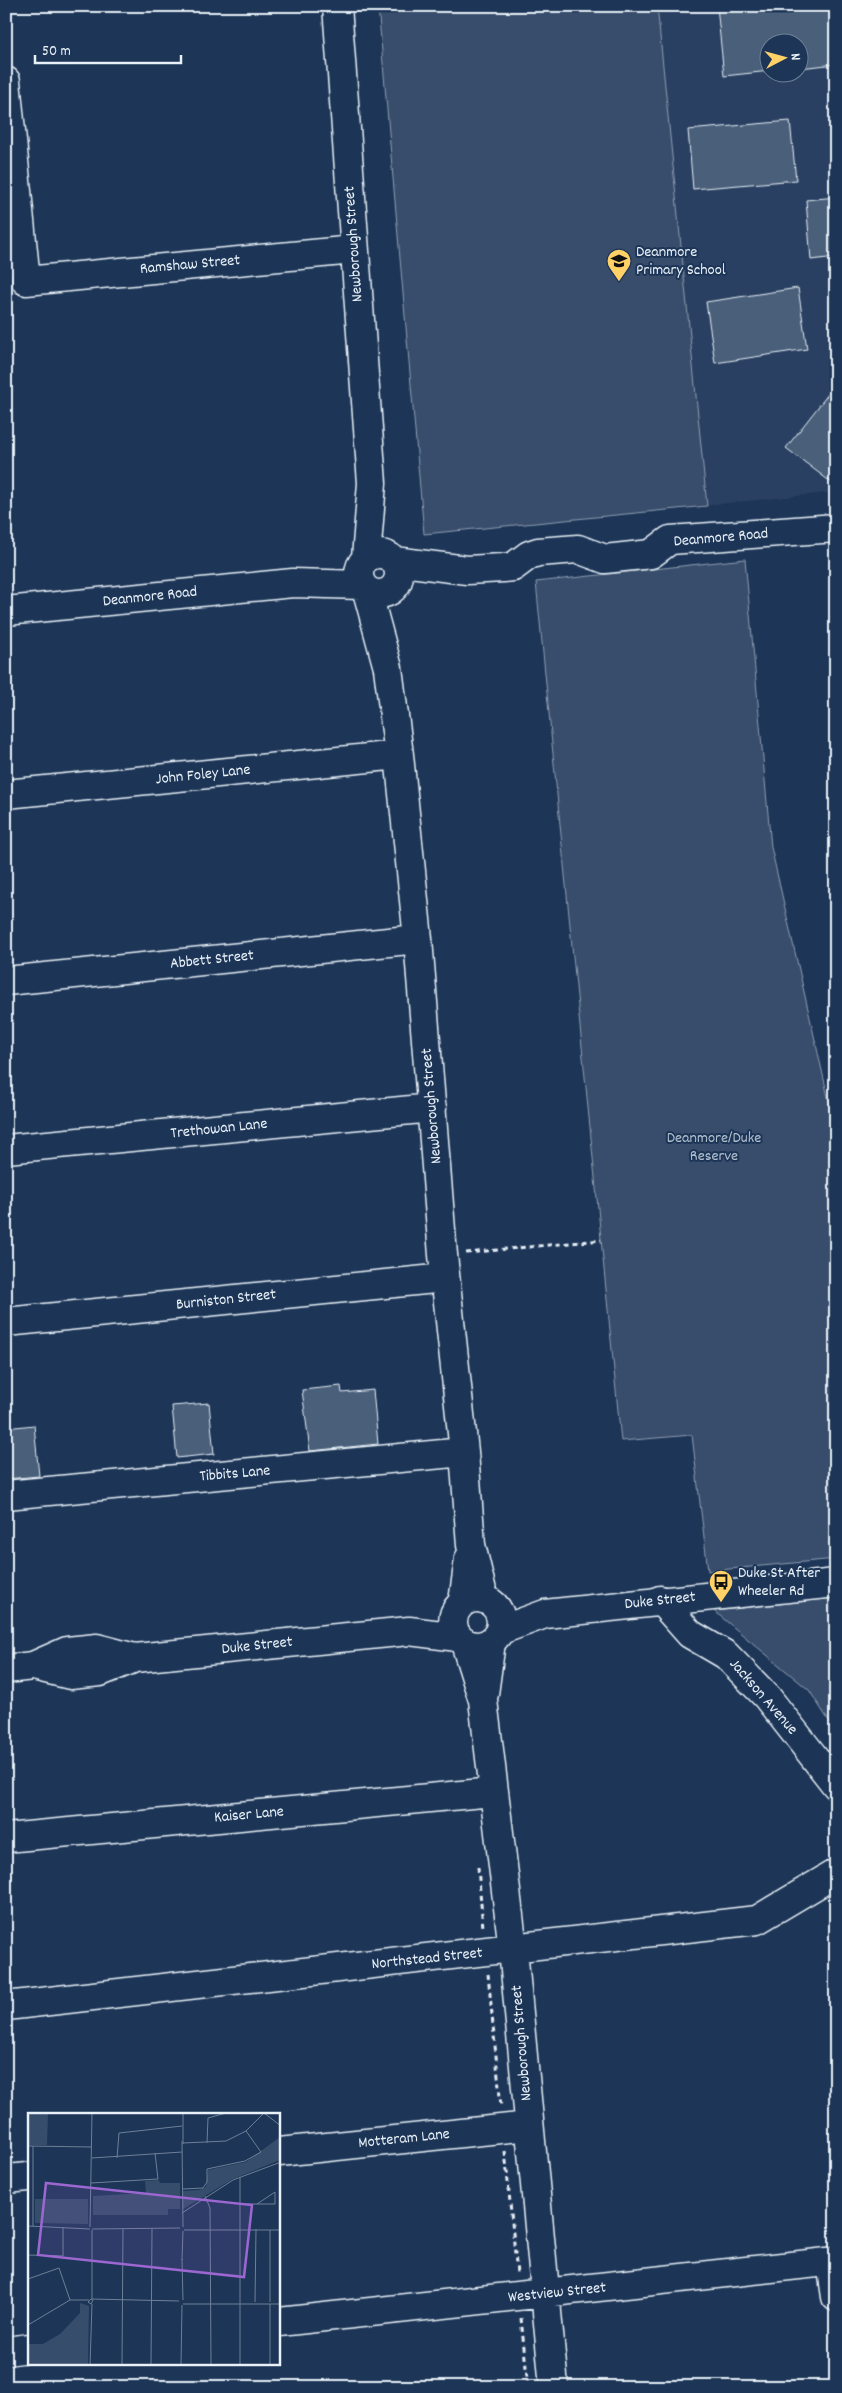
<svg xmlns="http://www.w3.org/2000/svg" width="842" height="2393" viewBox="0 0 842 2393" font-family="Dekko,sans-serif">
<style>
.built{fill:#2a4162;fill-rule:evenodd}
.green{fill:#374d6c;stroke:#909fb2}
.building{fill:#495e7a;stroke:#e8f1f8}
.lines{fill:none;stroke-linecap:round;stroke-linejoin:round}
.minor-casing{stroke:#e8f1f8;stroke-width:31}
.major-casing{stroke:#e8f1f8;stroke-width:31}
.path{stroke:#e8f1f8;stroke-width:3;stroke-dasharray:5 4;stroke-linecap:butt}
.minor{stroke:#1d3557;stroke-width:28}
.major{stroke:#1d3557;stroke-width:28}
.labels{text-anchor:middle;dominant-baseline:central;stroke-width:4;stroke-linejoin:round;paint-order:stroke}
.street-label{font-size:16px;fill:#e8f1f8;stroke:#1d3557}
.poi-label{font-size:16px;fill:#e8f1f8;stroke:#1d3557;text-anchor:start}
.park-label{font-size:16px;fill:#b3c0ce;stroke:#1d3557}
.inset-road{fill:none;stroke:#6e8097;stroke-width:1}
.view{fill:#9c67d0;fill-opacity:0.15;stroke:#9c67d0;stroke-width:2.5}
.inset-edge{fill:none;stroke:#e8f1f8;stroke-width:2.5}
</style>
<rect width="100%" height="100%" fill="#1d3557"/>
<filter id="ink" filterUnits="userSpaceOnUse"><feTurbulence type="fractalNoise" baseFrequency=".02" numOctaves="2"/><feDisplacementMap in="SourceGraphic" scale="10" xChannelSelector="R" yChannelSelector="G"/><feConvolveMatrix kernelMatrix="1 2 1 2 8 2 1 2 1" color-interpolation-filters="sRGB"/></filter>
<g filter="url(#ink)">
<path class="built" d="M 378,6 L 836,6 L 836,492 L 424,534 ZM 770,42 L 800,42 L 800,72 L 770,72 Z"/>
<path class="green" d="M 378,6 L 657,6 L 707,506 L 424,534 Z
M 745,559 L 771,847 L 836,1132 L 836,1559 L 708,1571 L 692,1435 L 621,1441 L 536,582 Z
M 836,1598 L 836,1732 L 809,1690 L 714,1611 Z"/>
<path class="building" d="M 717,6 L 836,6 L 836,64 L 800,68 L 800,42 L 770,42 L 770,71 L 724,76 Z
M 790,121 L 796,180 L 693,189 L 688,130 Z
M 836,197 L 836,257 L 811,260 L 806,200 Z
M 798,288 L 807,349 L 715,363 L 706,302 Z
M 836,384 L 836,486 L 786,448 Z
M 341,1386 L 342,1393 L 373,1390 L 378,1444 L 310,1451 L 302,1390 Z
M 209,1403 L 214,1454 L 177,1458 L 172,1406 Z
M 34,1425 L 39,1476 L 6,1479 L 6,1428 Z"/>
<g class="lines">
<defs>
<path id="minor" d="M 337,6 L 372,483 L 366,558
M 6,81 L 26,281 L 354,250
M359 574a20 20 0 1 1 40 0a20 20 0 1 1-40 0Z
M 394,561 L 467,570 L 503,568 L 513,567 L 529,555 L 538,552 L 578,549 L 605,559 L 651,554 L 670,540 L 836,528
M 367,591 L 388,668 L 399,755 L 418,939 L 443,1255 L 464,1452 L 471,1545 L 484,1599
M 6,611 L 293,583 L 361,585
M 6,794 L 399,755
M 6,981 L 418,939
M 6,1149 L 432,1108
M 6,1322 L 445,1278
M 6,1495 L 464,1452
M 660,1600 L 690,1634 L 726,1655 L 767,1697 L 836,1785
M 463,1602 L 469,1559
M 465,1643 L 483,1700 L 513,1949 L 554,2387
M 484,1694 L 491,1642
M 6,1838 L 493,1792
M 6,2006 L 757,1920 L 836,1873
M 279,2152 L 529,2126
M 6,2179 L 29,2177
M 831,2262 L 836,2297
M 279,2322 L 836,2261
M 6,2351 L 29,2348"/>
<path id="major" d="M453 1622a24 24 0 1 1 48 0a24 24 0 1 1-48 0Z
M 501,1630 L 545,1614 L 836,1583
M 33,1666 L 70,1675 L 100,1672 L 135,1658 L 409,1631 L 458,1637
M 6,1669 L 33,1666 L 67,1651 L 97,1648 L 135,1658"/>
</defs>
<use href="#minor" class="minor-casing"/>
<use href="#major" class="major-casing"/>
<path class="path" d="M 466,1253 L 601,1240
M 478,1867 L 483,1928
M 488,1974 L 501,2107
M 505,2151 L 517,2274
M 521,2318 L 528,2387"/>
<use href="#minor" class="minor"/>
<use href="#major" class="major"/>
</g>
</g>
<defs>
<symbol id="school-pin" viewBox="-11 -11 22 30"><path d="M0 17L-7.5 6A9.5 9.5 0 1 1 7.5 6Z" fill="#ffd166" stroke="#1d3557"/><path d="M0-5L7-2L0 1L-7-2ZM-4 1L0 2.5L4 1V4Q0 6-4 4Z" fill="#111"/></symbol>
<symbol id="bus-pin" viewBox="-11 -11 22 30"><path d="M0 17L-7.5 6A9.5 9.5 0 1 1 7.5 6Z" fill="#ffd166" stroke="#1d3557"/><path d="M-5-6H5V4H4V6H2V4H-2V6H-4V4H-5ZM-3.5-4V0h7V-4ZM-3.5 1.2v1.5H-2V1.2ZM2 1.2v1.5H3.5V1.2Z" fill="#111"/></symbol>
</defs>
<g fill-rule="evenodd">
<use href="#school-pin" x="605" y="247" width="28" height="38"/>
<use href="#bus-pin" x="707" y="1568" width="28" height="38"/>
</g>
<g class="labels">
<g class="street-label">
<text transform="translate(354 244) rotate(-94)">Newborough Street</text>
<text transform="translate(190 265) rotate(-5)">Ramshaw Street</text>
<text transform="translate(721 538) rotate(-5)">Deanmore Road</text>
<text transform="translate(150 597) rotate(-6)">Deanmore Road</text>
<text transform="translate(203 775) rotate(-6)">John Foley Lane</text>
<text transform="translate(212 960) rotate(-6)">Abbett Street</text>
<text transform="translate(432 1106) rotate(-95)">Newborough Street</text>
<text transform="translate(219 1129) rotate(-6)">Trethowan Lane</text>
<text transform="translate(226 1300) rotate(-6)">Burniston Street</text>
<text transform="translate(235 1474) rotate(-5)">Tibbits Lane</text>
<text transform="translate(660 1601) rotate(-6)">Duke Street</text>
<text transform="translate(257 1646) rotate(-6)">Duke Street</text>
<text transform="translate(763 1697) rotate(49)">Jackson Avenue</text>
<text transform="translate(249 1815) rotate(-5)">Kaiser Lane</text>
<text transform="translate(427 1959) rotate(-6)">Northstead Street</text>
<text transform="translate(522 2043) rotate(-95)">Newborough Street</text>
<text transform="translate(404 2139) rotate(-6)">Motteram Lane</text>
<text transform="translate(557 2293) rotate(-6)">Westview Street</text>
</g>
<g class="poi-label">
<text x="636" y="252">Deanmore<tspan x="636" dy="18">Primary School</tspan></text>
<text x="738" y="1573">Duke St After<tspan x="738" dy="18">Wheeler Rd</tspan></text>
</g>
<g class="park-label">
<text x="714" y="1138">Deanmore/Duke<tspan x="714" dy="18">Reserve</tspan></text>
</g>
</g>
<g transform="translate(28 2113)">
<rect width="252" height="252" fill="#1d3557"/>
<path d="M 0,0 L 20,0 L 19,32 L 0,32 ZM 252,24 L 252,47 L 205,66 L 155,96 L 155,78 L 171,77 L 178,74 L 180,57 L 218,49 ZM 131,67 L 132,70 L 152,70 L 152,96 L 140,96 L 140,102 L 65,102 L 65,83 L 118,80 L 117,68 ZM 7,86 L 60,86 L 60,111 L 7,110 ZM 52,190 L 61,193 L 60,252 L 0,252 L 0,231 L 15,231 L 32,221 L 52,200 Z" fill="#374d6c"/>
<path class="inset-road" d="M 155,0 L 155,31M 236,0 L 253,13M 154,28 L 155,114M 155,30 L 198,28 L 218,18 L 236,0M 179,30 L 180,5 L 198,0M 0,33 L 64,34M 64,45 L 154,39M 89,45 L 91,20 L 154,13M 63,70 L 130,66 L 127,40M 155,76 L 175,75 L 179,69 L 179,56 L 217,48 L 233,39 L 218,18M 177,83 L 182,95 L 183,252M 212,91 L 247,91 L 247,79 L 229,91M 154,100 L 205,67 L 253,49M 0,113 L 62,116M 5,113 L 5,33M 62,114 L 64,0M 64,116 L 152,115M 64,117 L 64,187M 156,117 L 253,117M 0,142 L 35,143 L 35,114M 154,146 L 155,187M 154,147 L 155,118M 0,166 L 31,155 L 42,187 L 61,187M 65,187 L 63,191 L 60,189 L 63,186 L 151,188M 227,189 L 228,116M 242,189 L 242,117M 155,191 L 253,191M 0,212 L 42,187M 62,252 L 64,191M 94,252 L 95,115M 123,252 L 124,116M 153,252 L 154,192M 212,252 L 212,64M 242,252 L 242,191"/>
<path class="view" d="M 18,70 L 224,92 L 216,164 L 10,142 Z"/>
<rect width="252" height="252" class="inset-edge"/>
</g>
<rect width="842" height="2393" fill="none" stroke="#1d3557" stroke-width="25"/>
<rect x="12" y="12" width="817" height="2368" fill="none" stroke="#e8f1f8" stroke-width="2" filter="url(#ink)"/>
<g transform="translate(784 58) rotate(84)"><circle r="24" fill="#1d3557" stroke="#6e8097"/>
<path d="M0-4L9 19L0 12L-9 19Z" fill="#ffd166"/>
<text y="-8" font-size="14" font-weight="bold" text-anchor="middle" fill="#e8f1f8">N</text>
</g>
<path d="M35 55v8h146v-8" fill="none" stroke="#e8f1f8" stroke-width="2.5"/>
<text x="42" y="55" font-size="15" fill="#e8f1f8" stroke="#1d3557" stroke-width="4" paint-order="stroke">50 m</text>
</svg>
